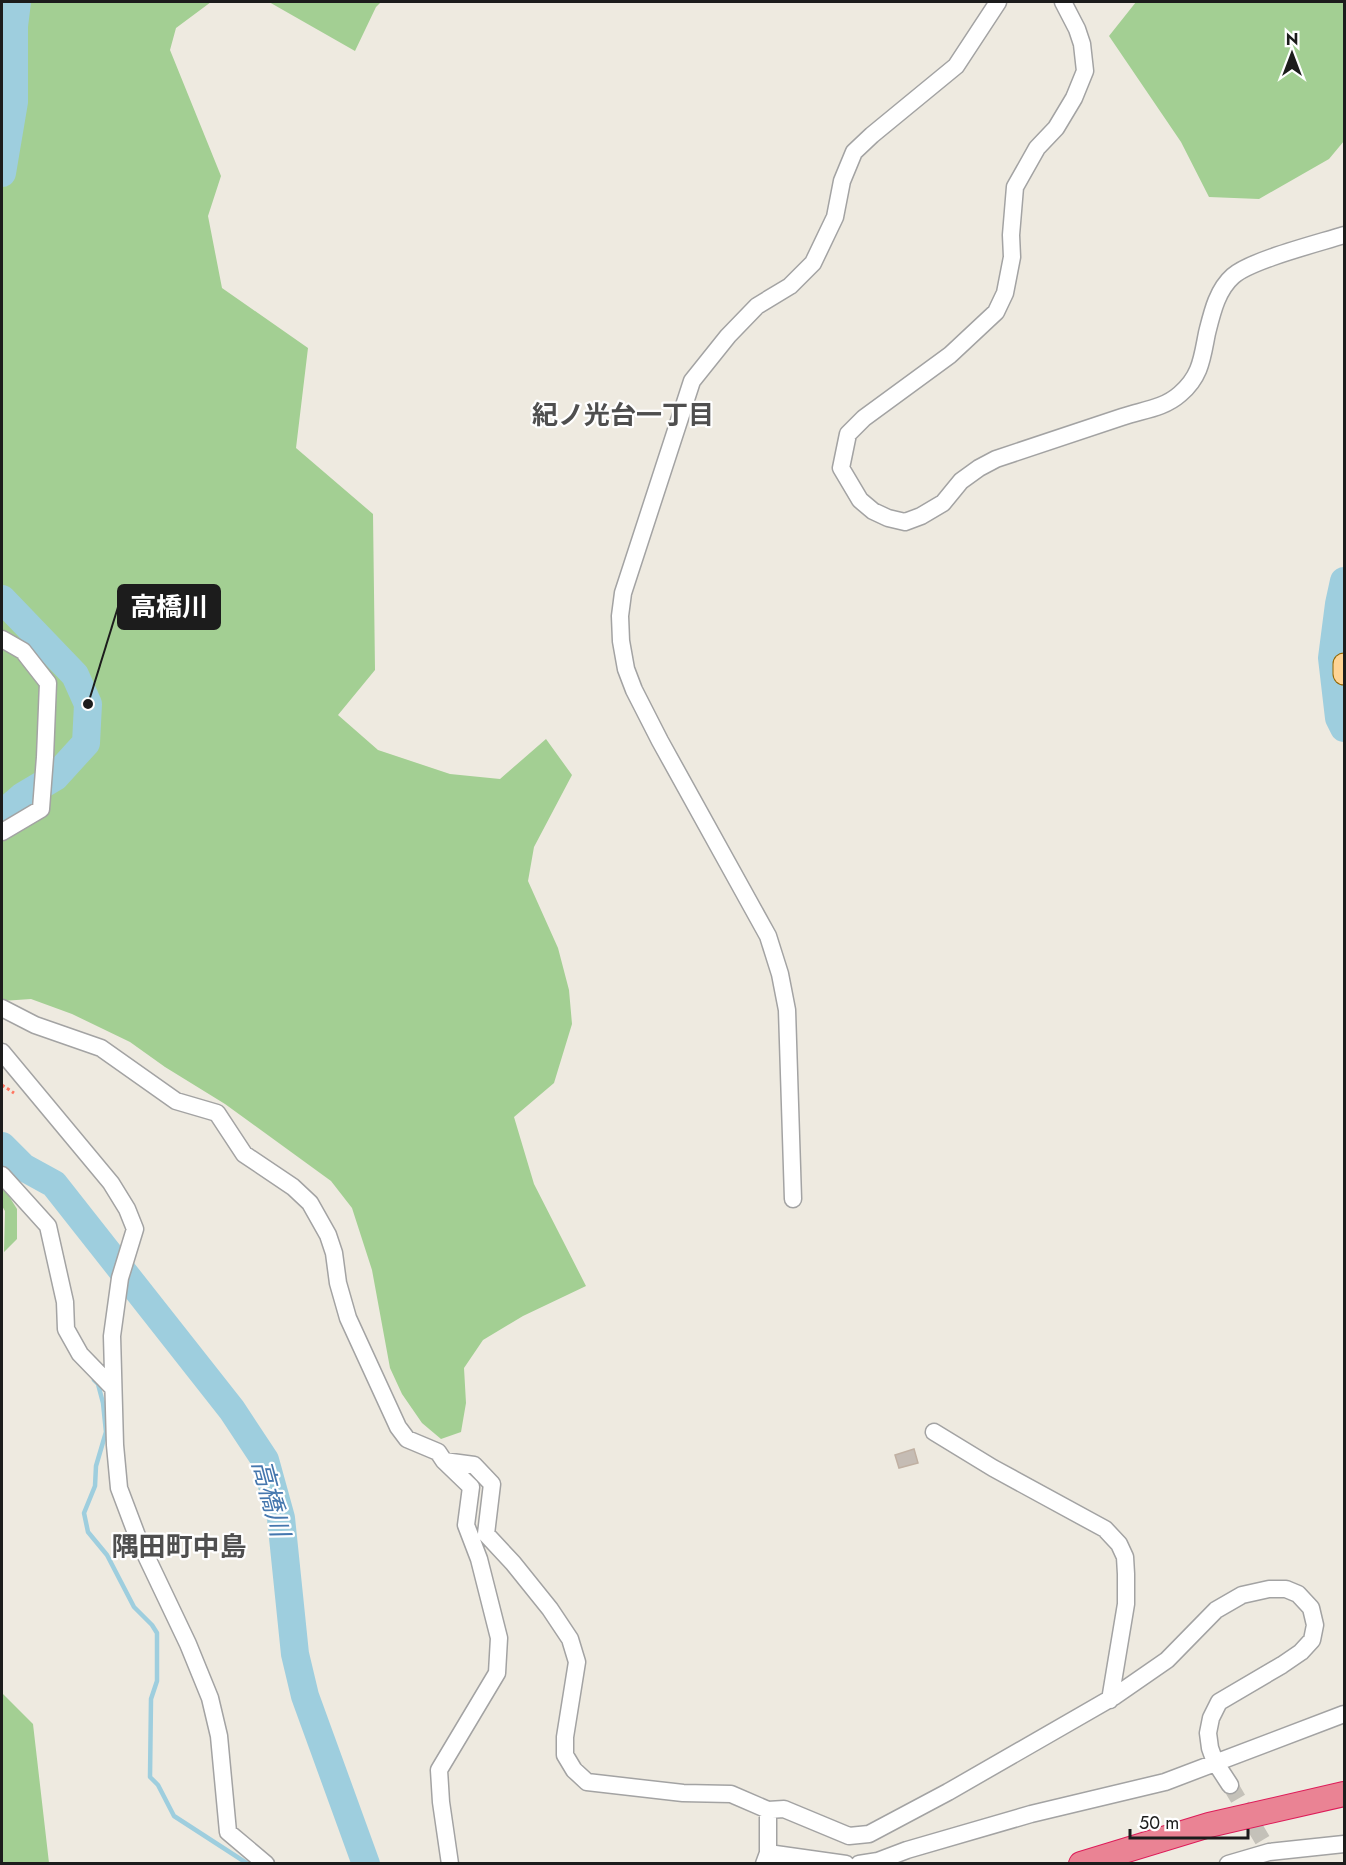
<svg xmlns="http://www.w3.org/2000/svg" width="1346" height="1865" viewBox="0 0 1346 1865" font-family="Jost,'Noto Sans JP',sans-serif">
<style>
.forest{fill:#a3cf93}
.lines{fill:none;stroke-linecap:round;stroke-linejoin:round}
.stream{stroke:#9ecede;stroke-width:4.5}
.river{stroke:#9ecede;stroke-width:28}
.building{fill:#c5bcb4;stroke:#c0b0a2;stroke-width:1.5}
.minor-tunnel{stroke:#c4c1b9;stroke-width:16;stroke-dasharray:16 8;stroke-linecap:butt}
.minor-casing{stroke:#a3a3a3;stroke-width:19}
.major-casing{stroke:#936600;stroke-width:23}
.highway-casing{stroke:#dd1c59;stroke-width:26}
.path{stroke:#ff7560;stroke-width:3;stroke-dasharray:3 3;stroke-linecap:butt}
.minor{stroke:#fff;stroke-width:16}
.major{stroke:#ffd494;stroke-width:21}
.highway{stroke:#ea8394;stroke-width:24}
.labels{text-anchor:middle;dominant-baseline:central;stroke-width:4.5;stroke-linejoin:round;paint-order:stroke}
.neighbourhood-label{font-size:26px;font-weight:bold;fill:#4f4f4f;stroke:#fff}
.water-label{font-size:26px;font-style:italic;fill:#4577ae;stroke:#fff}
.quarter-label{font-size:27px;font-weight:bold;fill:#4f4f4f;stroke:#fff}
.leader{fill:none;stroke:#1c1c1c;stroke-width:2}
.callout-dot{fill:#1c1c1c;stroke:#fff;stroke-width:2}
.callout{fill:#1c1c1c;stroke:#1c1c1c;stroke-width:2}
.callout-label{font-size:26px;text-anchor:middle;font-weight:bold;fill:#fff}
</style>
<rect width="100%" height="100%" fill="#eeeae0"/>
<path class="forest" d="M 7,2 L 211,2 L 176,28 L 170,50 L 221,176 L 208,216 L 222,288 L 308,348 L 296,448 L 373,514 L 375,670 L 338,715 L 378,750 L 450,774 L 500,779 L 546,739 L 572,775 L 534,847 L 528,881 L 558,948 L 569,990 L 572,1024 L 554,1083 L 514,1117 L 534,1184 L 586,1286 L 523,1316 L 483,1340 L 464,1368 L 466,1403 L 461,1432 L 441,1439 L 422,1423 L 402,1394 L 390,1368 L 372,1270 L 352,1208 L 331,1181 L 225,1104 L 165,1067 L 130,1042 L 72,1014 L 31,999 L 2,1001 L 2,113 Z
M 269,2 L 381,2 L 376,7 L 355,51 Z
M 1136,2 L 1344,2 L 1344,141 L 1329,159 L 1259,199 L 1209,197 L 1181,142 L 1109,36 Z
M 2,1185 L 17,1209 L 17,1239 L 4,1252 L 5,1211 L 2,1206 Z
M 2,1693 L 33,1724 L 49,1863 L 2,1863 Z"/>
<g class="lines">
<path class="stream" d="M 2,1161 L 20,1185
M 94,1380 L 98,1384 L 103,1403 L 106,1432 L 96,1466 L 95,1486 L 84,1513 L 88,1532 L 107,1555 L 134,1607 L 152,1625 L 157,1633 L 157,1681 L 151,1699 L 150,1777 L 158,1785 L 174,1816 L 248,1864"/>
<path class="river" d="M 2,173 L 14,102 L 14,26 L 17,2
M 1344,581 L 1339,604 L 1332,658 L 1339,718 L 1344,728
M 2,599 L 75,675 L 88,704 L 86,743 L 55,777 L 23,796 L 2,814
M 2,1146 L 23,1167 L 54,1184 L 232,1410 L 265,1460 L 281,1518 L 295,1654 L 305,1696 L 366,1864"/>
</g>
<path class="building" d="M 914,1449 L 918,1463 L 899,1468 L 895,1455 Z"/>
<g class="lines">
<path class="minor-tunnel" d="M 1230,1785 L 1263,1841"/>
<defs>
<path id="minor" d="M 1063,2 L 1077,29 L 1082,44 L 1085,71 L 1074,98 L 1056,128 L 1037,148 L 1015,187 L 1011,235 L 1012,257 L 1005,293 L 996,312 L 950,355 L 864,418 L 848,434 L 841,468 L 860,500 L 873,511 L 888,518 L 905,522 L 921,516 L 943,503 L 961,481 L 979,468 L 996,459 C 1038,445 1080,431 1122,417 C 1142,410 1163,409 1180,394 C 1201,376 1202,358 1207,333 C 1212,313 1217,290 1233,276 C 1251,260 1319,243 1344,235
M 2,639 L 23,651 L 48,683 L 45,757 L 41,809 L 2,832
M 2,1008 L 35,1025 L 101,1048 L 176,1101 L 217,1113 L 244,1154 L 293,1187 L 310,1203 L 328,1235 L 334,1253 L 338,1283 L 348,1318 L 398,1427 L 407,1439 L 438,1452 L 444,1461 L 471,1487 L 466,1525 L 479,1559 L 499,1638 L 497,1673 L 439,1770 L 441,1802 L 450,1864
M 2,1052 L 111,1183 L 127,1209 L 135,1229 L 120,1278 L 112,1336 L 115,1445 L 119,1488 L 139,1541 L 188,1644 L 210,1698 L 219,1736 L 228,1832 L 266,1864
M 2,1175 L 48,1226 L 65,1302 L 66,1329 L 80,1354 L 113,1388
M 793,1199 L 787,1010 L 780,974 L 768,936 L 660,741 L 634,690 L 626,669 L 621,641 L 620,616 L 623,593 L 692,381 L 728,336 L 757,306 L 790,286 L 813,263 L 835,217 L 842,181 L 854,152 L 872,135 L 956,66 L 998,2
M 934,1432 L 993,1468 L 1105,1529 L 1119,1544 L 1125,1557 L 1126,1574 L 1126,1604 L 1110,1700
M 444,1461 L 474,1465 L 492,1484 L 486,1534 L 513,1563 L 550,1609 L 570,1639 L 577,1662 L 565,1737 L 565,1755 L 574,1770 L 587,1782 L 683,1793 L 731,1794 L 768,1810 L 784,1809 L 849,1836 L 869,1834 L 948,1792 L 1115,1696 L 1167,1660 L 1216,1610 L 1242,1595 L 1269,1589 L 1286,1589 L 1298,1594 L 1311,1608 L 1315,1625 L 1312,1640 L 1301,1652 L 1282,1665 L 1219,1702 L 1211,1718 L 1208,1733 L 1210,1748 L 1215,1762 L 1230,1785
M 768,1853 L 846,1864
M 764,1864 L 768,1853 L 768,1810
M 859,1864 L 878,1861 L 907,1850 L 1031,1814 L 1165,1782 L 1344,1714
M 1228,1864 L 1269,1852 L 1344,1844"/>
<path id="major" d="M 1344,664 L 1344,674"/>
<path id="highway" d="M 1081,1864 L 1209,1825 L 1344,1794"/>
</defs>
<use href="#minor" class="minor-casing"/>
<use href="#major" class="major-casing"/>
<use href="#highway" class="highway-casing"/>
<path class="path" d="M 2,1085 L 14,1093"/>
<use href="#minor" class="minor"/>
<use href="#major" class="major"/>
<use href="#highway" class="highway"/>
</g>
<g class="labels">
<g class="neighbourhood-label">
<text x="623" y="415">紀ノ光台一丁目</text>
</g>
<g class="water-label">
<text transform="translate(271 1498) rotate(75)">高橋川</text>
</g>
<g class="quarter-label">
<text x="179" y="1546">隅田町中島</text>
</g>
</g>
<path class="leader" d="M88 704L118 607"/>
<circle class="callout-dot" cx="88" cy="704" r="6"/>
<rect class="callout" x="118" y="585" width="102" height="44" rx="6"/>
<g class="callout-label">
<text x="169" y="616">高橋川</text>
</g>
<rect width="1346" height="1865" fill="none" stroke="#1c1c1c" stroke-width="6"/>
<g transform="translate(1292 54)" stroke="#ffffff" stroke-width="4.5" paint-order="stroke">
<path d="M0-4.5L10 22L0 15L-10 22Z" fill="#1c1c1c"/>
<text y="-9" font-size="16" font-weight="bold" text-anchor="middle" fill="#1c1c1c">N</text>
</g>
<path d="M1130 1829v9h118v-9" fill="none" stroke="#1c1c1c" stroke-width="3"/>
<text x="1139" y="1829" font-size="18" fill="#1c1c1c" stroke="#ffffff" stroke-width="4.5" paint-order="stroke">50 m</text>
</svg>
